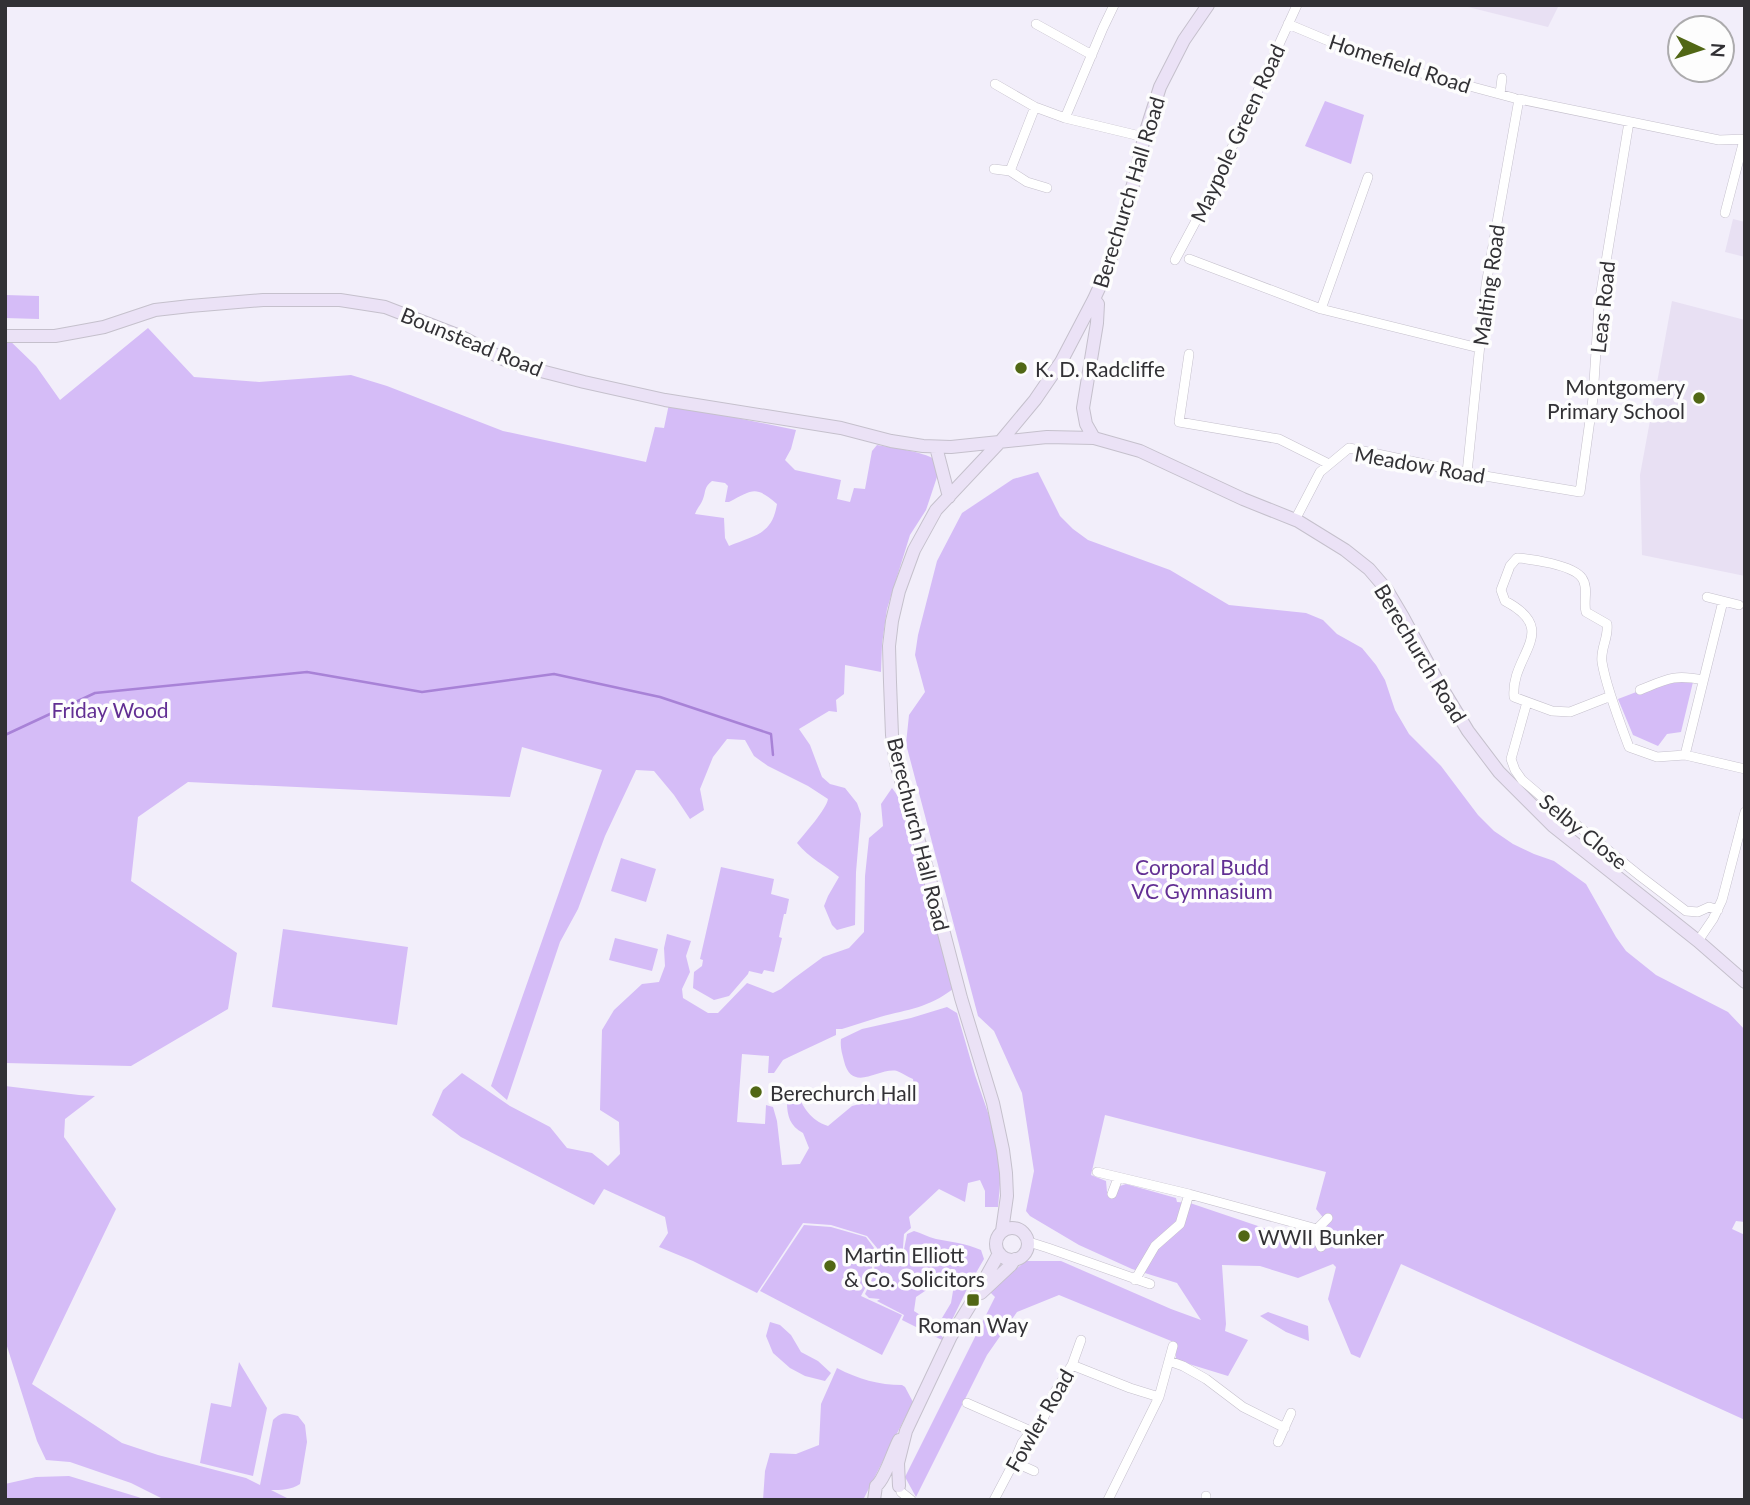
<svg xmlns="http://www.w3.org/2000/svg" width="1750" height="1505" viewBox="0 0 1750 1505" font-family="Lato,sans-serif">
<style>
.built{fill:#e8e0f3}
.green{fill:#d5bcf7;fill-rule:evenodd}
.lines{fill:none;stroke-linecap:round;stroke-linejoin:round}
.stream{stroke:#a882d7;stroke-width:2.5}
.street-casing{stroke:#c5c0cc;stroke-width:10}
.secondary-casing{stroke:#c5c0cc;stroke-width:14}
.street{stroke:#fff;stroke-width:9}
.secondary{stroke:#ebe2f6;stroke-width:12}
.poi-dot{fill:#516715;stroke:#fdfdfd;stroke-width:2.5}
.labels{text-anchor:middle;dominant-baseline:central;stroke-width:7;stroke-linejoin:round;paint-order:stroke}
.street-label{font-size:21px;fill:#323135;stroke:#fdfdfd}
.poi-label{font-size:21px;fill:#323135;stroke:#fdfdfd;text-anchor:start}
.park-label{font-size:21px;fill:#622f93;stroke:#fdfdfd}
</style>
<rect width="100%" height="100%" fill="#f2eefa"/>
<path class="built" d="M 1460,5 L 1559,5 L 1548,27 Z
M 1733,219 L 1745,222 L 1745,257 L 1725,252 Z
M 1672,301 L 1745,320 L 1745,576 L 1642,555 L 1640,475 Z"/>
<path class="green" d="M 1325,101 L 1364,115 L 1351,164 L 1305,146 Z
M 5,295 L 39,296 L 39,319 L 5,318 Z
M 148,328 L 194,377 L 259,382 L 351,375 L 387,386 L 503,431 L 646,462 L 655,427 L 664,428 L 669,404 L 796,430 L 791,449 L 785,460 L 795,470 L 841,480 L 837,499 L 850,502 L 854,488 L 865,489 L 872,451 L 877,445 C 890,447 924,452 934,459 C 939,462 938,463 940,468 L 926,510 L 910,535 L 887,609 L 882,644 L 881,672 L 845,665 L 844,694 L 836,700 L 837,712 L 829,711 L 799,729 L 810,745 L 822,777 L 830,784 L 845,788 L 857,803 L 861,814 L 856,872 L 855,925 L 837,930 L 832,925 L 824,906 L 828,896 L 839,877 C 825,865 809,858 797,843 C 805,833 826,810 828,799 L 808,786 L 768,766 L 754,756 L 745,740 L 727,739 L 713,757 L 700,789 L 704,810 L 690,819 L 674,795 L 654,771 L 636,770 L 605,836 L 578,909 L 560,942 L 507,1100 L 491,1086 L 602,770 L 522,747 L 510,797 L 188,782 L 138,817 L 131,881 L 237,953 L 228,1009 L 131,1066 L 5,1063 L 5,336 L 36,366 L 60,400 ZM 712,481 L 725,483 L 728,486 L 725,502 L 729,502 C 753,490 755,485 777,504 C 772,535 755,535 729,546 L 725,538 L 724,518 L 695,514 C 697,508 701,505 703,499 C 706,491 704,487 712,481 Z
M 1038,472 L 1060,516 L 1073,529 L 1088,540 L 1170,570 L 1229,605 L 1306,613 L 1323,620 L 1337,634 L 1362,648 L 1376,665 L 1385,680 L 1395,710 L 1409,734 L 1441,766 L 1478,815 L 1494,831 L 1513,844 L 1534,854 L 1554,861 L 1586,884 L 1616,937 L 1626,951 L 1656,975 L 1728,1012 L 1745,1030 L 1745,1222 L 1736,1221 L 1732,1229 L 1745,1235 L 1745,1420 L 1401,1264 L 1360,1358 L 1351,1354 L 1328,1299 L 1336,1267 L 1333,1264 L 1298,1278 L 1260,1266 L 1222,1265 L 1226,1324 L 1225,1331 L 1248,1340 L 1228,1376 L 1176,1360 L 1176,1343 L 1059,1295 L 1017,1312 L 987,1355 L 916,1497 L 905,1477 L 995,1297 L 989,1291 L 1026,1261 L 1061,1261 L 1171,1309 L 1201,1320 L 1177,1283 L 1132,1269 L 1079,1245 L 1030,1216 L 1026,1211 L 1034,1171 L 1022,1093 L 994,1031 L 978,1016 L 906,744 L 909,715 L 925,692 L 915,655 L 918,635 L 937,561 L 962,513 L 1013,479 ZM 1105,1115 L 1326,1172 L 1316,1209 L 1326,1221 L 1318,1237 L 1320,1247 L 1190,1203 L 1177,1202 L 1176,1198 L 1126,1184 L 1117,1187 L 1114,1193 L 1107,1192 L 1106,1181 L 1091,1175 Z
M 1673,678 L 1693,682 L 1681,732 L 1667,734 L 1658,746 L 1633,735 L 1618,699 Z
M 892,788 L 901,800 L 913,851 L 928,888 L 953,989 C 928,1008 909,1009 880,1017 C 867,1021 855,1025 842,1029 L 836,1029 L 836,1035 L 789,1057 L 783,1060 L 774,1073 L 768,1073 L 769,1056 L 742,1054 L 737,1122 L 765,1124 L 766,1105 L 773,1107 L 777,1121 L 782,1165 L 800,1164 L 809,1148 L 803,1133 C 790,1126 787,1116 787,1102 L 796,1091 C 803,1107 810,1120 828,1126 L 852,1106 L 911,1091 L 914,1086 L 913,1079 C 908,1077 902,1073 897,1071 C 879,1067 852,1094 844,1061 C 842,1053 840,1047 841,1039 L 862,1029 L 911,1018 L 947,1007 L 957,1013 L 975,1075 L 995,1133 L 1001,1172 L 998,1207 L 985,1207 L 985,1191 L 980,1180 L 968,1183 L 965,1202 L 939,1189 L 909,1217 L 911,1228 L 904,1234 L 902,1260 L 907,1234 L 914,1231 C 921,1233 928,1237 936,1239 C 951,1242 965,1243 981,1250 L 984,1259 L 969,1285 L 952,1320 L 942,1318 L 951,1303 L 955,1279 L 947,1283 L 931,1287 L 916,1297 L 914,1311 L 939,1327 L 944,1341 L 902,1320 L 904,1315 L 877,1301 L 880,1299 L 869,1298 L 865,1294 L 873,1277 L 877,1248 L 867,1236 L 831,1225 L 803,1223 L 757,1293 L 693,1261 L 659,1247 L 668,1233 L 665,1217 L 604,1189 L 594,1205 L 461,1137 L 432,1115 L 443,1090 L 462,1073 L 510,1106 L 550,1127 L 567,1148 L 592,1153 L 608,1166 L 620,1154 L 619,1122 L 600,1110 L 602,1030 L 614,1010 L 642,984 L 659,982 L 665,966 L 664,948 L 667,934 L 691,941 L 686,956 L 690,972 L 682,989 L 683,998 L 708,1013 L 718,1013 L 747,983 L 773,993 L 781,989 L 793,979 L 823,957 L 849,948 L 864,932 L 865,876 L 869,838 L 883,826 L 881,804 Z
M 621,858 L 656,869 L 646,902 L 611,891 Z
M 721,867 L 774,879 L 771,894 L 789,899 L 786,914 L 784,914 L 779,937 L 782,938 L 774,972 L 764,970 L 762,974 L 749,971 L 748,974 L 729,996 L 714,1000 L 693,988 L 694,972 L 702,966 L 703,960 L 700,959 Z
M 283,929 L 408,947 L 397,1025 L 272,1007 Z
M 615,938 L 658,949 L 652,971 L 609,960 Z
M 5,1086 L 79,1095 L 95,1096 L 65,1119 L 64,1137 L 116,1209 L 32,1384 L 122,1443 L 158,1455 L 246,1478 L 260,1485 L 273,1420 C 282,1411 286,1413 298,1416 L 305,1425 L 307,1442 L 300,1484 C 291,1490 281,1490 271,1490 L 291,1500 L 165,1500 L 131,1483 L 70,1462 L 46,1460 L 37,1441 L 5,1340 Z
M 804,1225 L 831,1227 L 866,1237 L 874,1248 L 871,1277 L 861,1296 L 902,1315 L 882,1355 L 760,1291 Z
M 1268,1312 L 1308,1326 L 1309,1341 L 1286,1332 L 1260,1316 Z
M 770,1322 L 780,1325 L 791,1335 L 801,1352 L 818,1361 L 831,1373 L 825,1381 L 805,1376 L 790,1368 L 773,1353 L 766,1336 Z
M 239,1362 L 267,1408 L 253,1476 L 200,1463 L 211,1403 L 231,1407 Z
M 837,1368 C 858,1379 879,1385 902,1385 L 905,1387 L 913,1402 L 863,1500 L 763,1500 L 765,1471 L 770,1453 L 796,1454 L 819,1445 L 821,1404 Z
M 69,1476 L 138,1497 L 146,1500 L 5,1500 L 5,1484 L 36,1477 Z"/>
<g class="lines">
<path class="stream" d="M 5,735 L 95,693 L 307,672 L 422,692 L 554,674 L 660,697 L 771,734 L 773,755"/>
<defs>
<path id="street" d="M 1036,24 L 1092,55
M 1288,24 L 1343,47 L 1402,68 L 1514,98
M 995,84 L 1035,107 L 1065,118 L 1144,137
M 1500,94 L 1502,78
M 1065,118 L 1103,28 L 1114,5
M 994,169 L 1010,171 L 1035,107
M 1010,171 L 1027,182 L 1047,188
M 1725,213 L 1744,140
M 1189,259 L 1321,309 L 1479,348
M 1175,260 L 1213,189 L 1297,5
M 1321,309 L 1368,177
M 1189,354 L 1179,422 L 1279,439 L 1329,464
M 1467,473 L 1486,285 L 1519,99 L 1719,140 L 1745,139
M 1295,520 L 1320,472 L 1349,448 L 1467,473 L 1580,492 L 1593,398 L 1599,304 L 1629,122
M 1707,597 L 1739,605
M 1640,690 C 1667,679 1674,674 1703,680
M 1611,696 L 1570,712 L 1552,711 L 1514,697 C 1510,655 1562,631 1505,601 L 1501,590 L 1510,566 L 1517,558 C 1532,559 1573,565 1582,578 C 1589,588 1583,602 1586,612 L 1607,624 C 1609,637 1600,649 1602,662 C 1606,687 1620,723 1629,747 L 1657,757 L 1685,755 L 1745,769
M 1527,702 L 1511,759 L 1515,770 L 1522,780 L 1542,797 L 1640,876 L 1686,911 L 1698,912 L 1709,907 L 1718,910
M 1685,755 L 1723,601
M 1698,941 L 1713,919 L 1722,900 L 1745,812
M 1097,1172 L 1189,1194
M 1112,1194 L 1118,1178
M 1317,1229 L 1328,1218
M 1029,1242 L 1048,1248 L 1150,1284
M 1135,1280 L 1155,1246 L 1180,1224 L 1189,1194 L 1317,1229 L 1319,1243 L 1321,1247
M 1169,1361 L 1183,1366 L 1206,1379 L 1243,1407 L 1285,1428
M 1072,1365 L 1130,1388 L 1159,1397
M 967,1403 L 1031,1431
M 1278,1442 L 1291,1413
M 1014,1462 L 1034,1471
M 901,1492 L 911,1500
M 994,1500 L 1014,1462 L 1022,1443 L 1031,1431 L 1041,1424 L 1053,1395 L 1072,1365 L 1081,1340
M 1108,1500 L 1159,1397 L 1173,1346
M 1206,1500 L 1206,1496"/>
<path id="secondary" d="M 5,336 L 55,336 L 77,332 L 104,327 L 155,310 L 190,306 L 263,300 L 340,300 L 385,307 L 460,336 L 503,359 L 533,369 L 584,382 L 665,400 L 841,428 L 891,441 L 923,446 L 951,447 L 1047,437 L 1094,438 L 1140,451 L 1243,499 L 1298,521 L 1345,550 L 1369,569 L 1387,590 L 1403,617 L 1437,680 L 1468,731 L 1499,772 L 1553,826 L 1698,941 L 1745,982
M 1094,438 L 1086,424 L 1083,408 L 1097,323 L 1098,304 L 1094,299
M 936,447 L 949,497
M996 1244a16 16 0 1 1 32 0a16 16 0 1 1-32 0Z
M 1002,1231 L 1007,1196 L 1006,1173 L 1003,1150 L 993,1103 L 961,998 L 928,872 L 896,763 L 892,735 L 890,682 L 889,646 L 892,621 L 899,591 L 914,550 L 936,510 L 1000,442 L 1035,400 L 1061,362 L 1094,299 L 1107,271 L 1117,239 L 1134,181 L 1145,134 L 1160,87 L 1184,40 L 1208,5
M 981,1293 L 1011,1265 L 1015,1259
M 899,1486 L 898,1463 L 906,1431 L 951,1336 L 975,1297 L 997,1257 L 1000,1254
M 874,1500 L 876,1486 C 885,1479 893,1451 899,1440"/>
</defs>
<use href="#street" class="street-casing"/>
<use href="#secondary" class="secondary-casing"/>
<use href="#street" class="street"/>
<use href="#secondary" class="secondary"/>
</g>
<g class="poi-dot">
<circle cx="1021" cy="368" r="7"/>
<circle cx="1699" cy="398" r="7"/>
<circle cx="756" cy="1092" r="7"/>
<circle cx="1244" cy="1236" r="7"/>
<circle cx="830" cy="1266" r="7"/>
<rect x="966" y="1293" width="14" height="14" rx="3.5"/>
</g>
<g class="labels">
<g class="street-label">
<text transform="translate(1400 63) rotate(18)">Homefield Road</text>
<text transform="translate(1237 133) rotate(-65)">Maypole Green Road</text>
<text transform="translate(1128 192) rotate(-73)">Berechurch Hall Road</text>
<text transform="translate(1488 285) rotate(-82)">Malting Road</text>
<text transform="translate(1602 307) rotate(-84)">Leas Road</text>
<text transform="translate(472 341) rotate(22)">Bounstead Road</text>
<text transform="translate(1420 464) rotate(10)">Meadow Road</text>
<text transform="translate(1421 653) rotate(59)">Berechurch Road</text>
<text transform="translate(1584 831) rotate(39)">Selby Close</text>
<text transform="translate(919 834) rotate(76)">Berechurch Hall Road</text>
<text transform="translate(1039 1420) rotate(-60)">Fowler Road</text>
</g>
<g class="poi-label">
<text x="1035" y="368">K. D. Radcliffe</text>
<text x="1685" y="386" text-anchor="end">Montgomery<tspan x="1685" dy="24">Primary School</tspan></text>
<text x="770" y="1092">Berechurch Hall</text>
<text x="1258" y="1236">WWII Bunker</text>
<text x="844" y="1254">Martin Elliott<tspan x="844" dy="24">&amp; Co. Solicitors</tspan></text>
<text x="973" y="1324" text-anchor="middle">Roman Way</text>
</g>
<g class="park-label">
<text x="110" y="709">Friday Wood</text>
<text x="1202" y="866">Corporal Budd<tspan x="1202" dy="24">VC Gymnasium</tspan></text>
</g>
</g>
<rect width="1750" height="1505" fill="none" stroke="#323135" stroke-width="14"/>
<g transform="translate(1701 49) rotate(94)"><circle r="33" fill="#fdfdfd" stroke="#acabad" stroke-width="2"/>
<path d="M0-5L12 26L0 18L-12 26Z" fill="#516715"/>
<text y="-10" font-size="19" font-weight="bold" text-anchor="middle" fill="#323135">N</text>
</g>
</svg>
